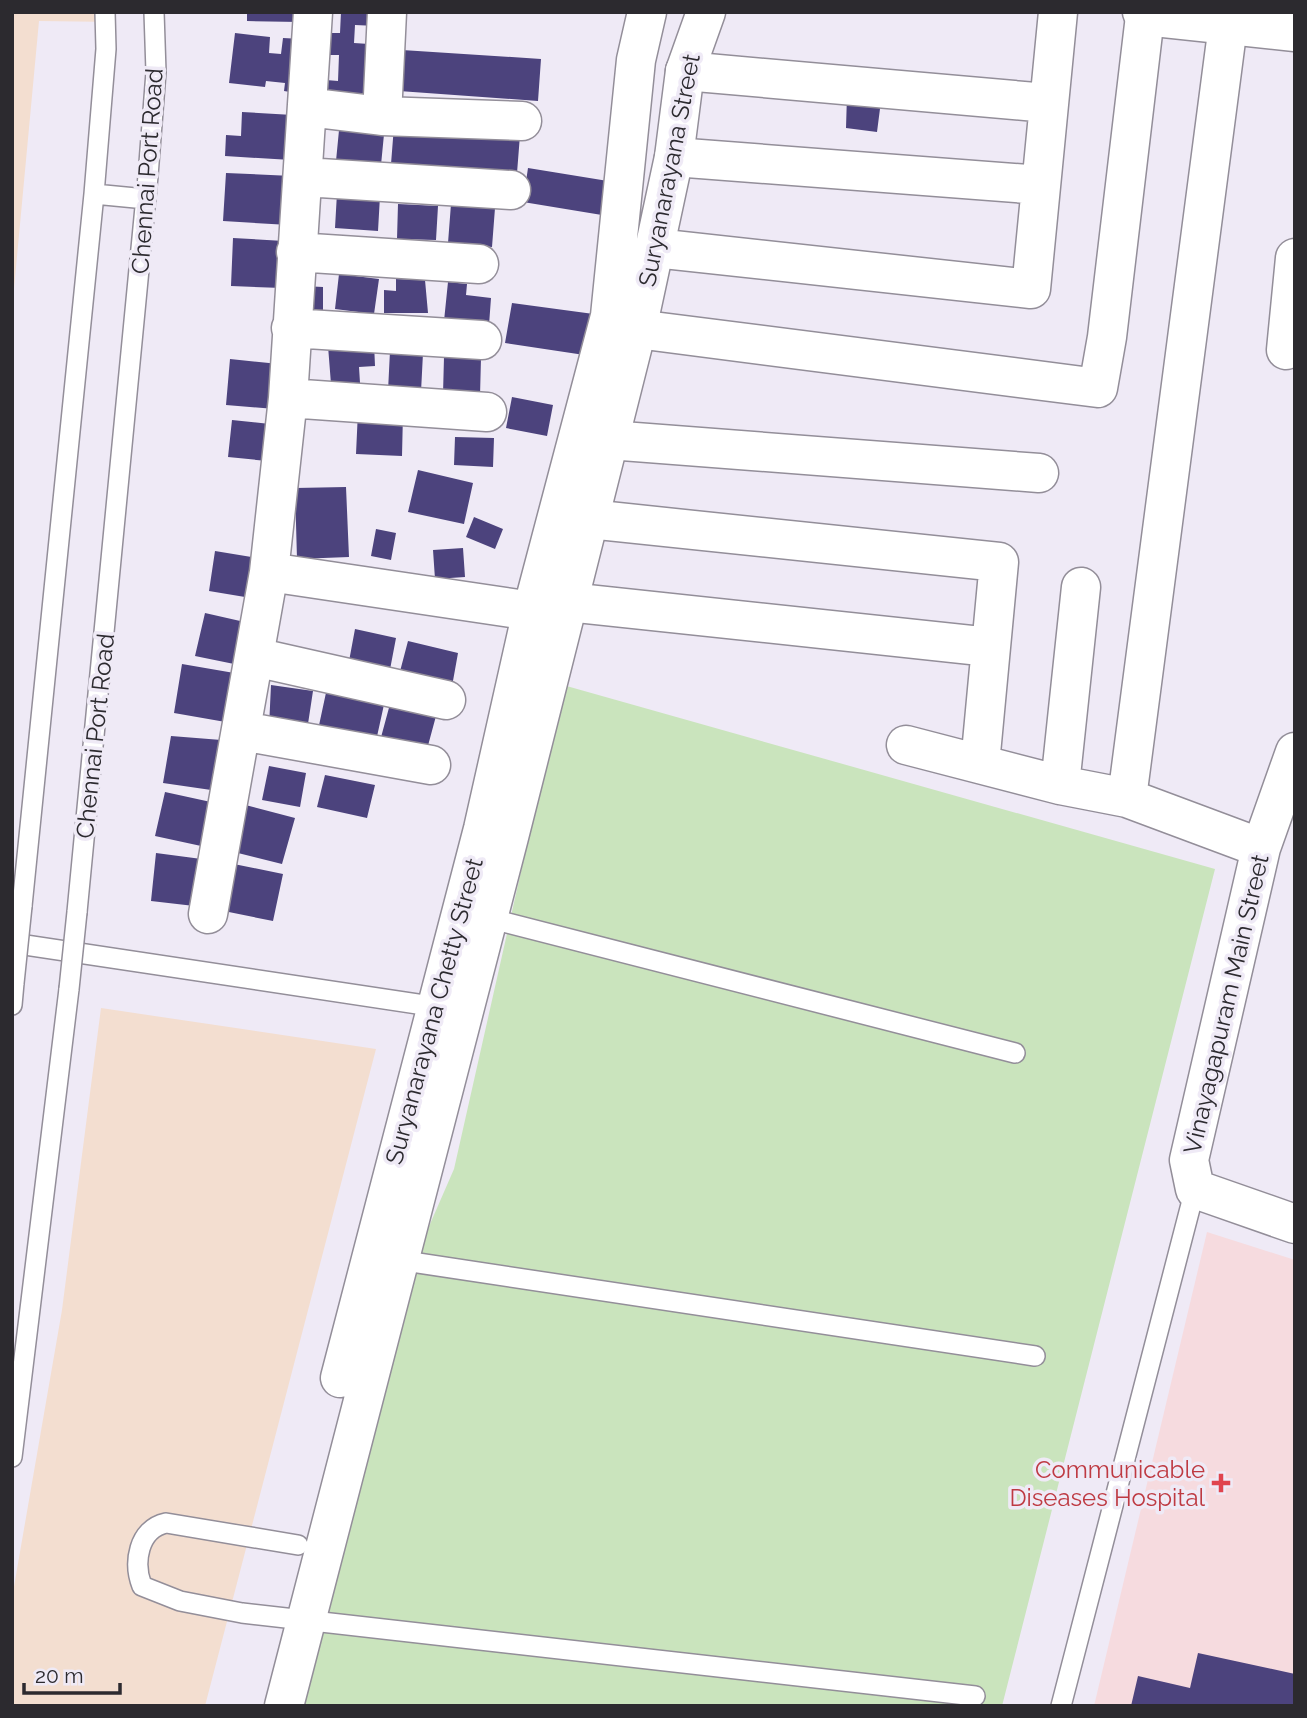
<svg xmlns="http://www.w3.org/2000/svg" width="1307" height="1718" viewBox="0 0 1307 1718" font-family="Raleway,sans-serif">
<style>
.industrial{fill:#f3ded0}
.medical{fill:#f6dbdf}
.green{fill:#cae4bd}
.building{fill:#4c437d}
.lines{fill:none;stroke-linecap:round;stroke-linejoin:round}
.service-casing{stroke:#938e99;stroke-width:22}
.minor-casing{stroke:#938e99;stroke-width:41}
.secondary-casing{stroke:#938e99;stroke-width:41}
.primary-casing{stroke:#938e99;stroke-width:41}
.service{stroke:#fff;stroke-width:19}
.minor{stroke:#fff;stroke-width:38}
.secondary{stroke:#fff;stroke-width:38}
.primary{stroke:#fff;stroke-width:38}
.service-bridge-casing{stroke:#938e99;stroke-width:22;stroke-linecap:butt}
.service-bridge{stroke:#fff;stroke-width:19}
.health-dot{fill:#e0444e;stroke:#efeaf6;stroke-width:2.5}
.labels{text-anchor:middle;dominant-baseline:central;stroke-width:7;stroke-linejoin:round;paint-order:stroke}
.street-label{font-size:24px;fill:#2c2a2f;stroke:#efeaf6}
.health-label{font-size:24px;fill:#be3a42;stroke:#efeaf6;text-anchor:end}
</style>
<rect width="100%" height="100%" fill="#efeaf6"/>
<path class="industrial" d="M 12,12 L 116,12 L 115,22 L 39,21 L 12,310 Z
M 101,1008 L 376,1049 L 205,1706 L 12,1706 L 12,1598 L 62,1310 Z"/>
<path class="medical" d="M 1207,1232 L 1295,1260 L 1295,1706 L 1094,1706 Z"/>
<path class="green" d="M 563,685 L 1215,869 L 1002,1706 L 295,1706 L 393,1309 L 454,1169 Z"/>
<path class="building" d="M 247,12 L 300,12 L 300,22 L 247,21 Z
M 341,12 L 378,12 L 377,26 L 355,25 L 354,43 L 369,44 L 366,97 L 325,95 L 326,80 L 338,81 L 339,55 L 322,55 L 323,33 L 340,33 Z
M 235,33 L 270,37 L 269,53 L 281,54 L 283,38 L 302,39 L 296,93 L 284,91 L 285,83 L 266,81 L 265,87 L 229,83 Z
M 402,50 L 541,59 L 538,101 L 399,91 Z
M 847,95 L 881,101 L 877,132 L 846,128 Z
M 242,112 L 293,115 L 291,160 L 225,156 L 226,135 L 241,136 Z
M 340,120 L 385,124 L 381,165 L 336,161 Z
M 394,126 L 520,135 L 517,173 L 391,164 Z
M 528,168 L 614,182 L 608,216 L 523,202 Z
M 226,173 L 292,176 L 289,225 L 223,221 Z
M 337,193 L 380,196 L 378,231 L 335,228 Z
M 398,204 L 438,206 L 436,240 L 397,239 Z
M 451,204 L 495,208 L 492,247 L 448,243 Z
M 233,238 L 284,241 L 282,288 L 231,286 Z
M 339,274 L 379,279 L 374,314 L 335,309 Z
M 396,279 L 425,280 L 428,313 L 384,313 L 384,290 L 396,291 Z
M 448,282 L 467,284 L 466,295 L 491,298 L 489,325 L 444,321 Z
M 303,286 L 323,287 L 323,315 L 312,327 Z
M 512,303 L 601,315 L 591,356 L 505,343 Z
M 374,343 L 375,366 L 359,367 L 360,383 L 331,384 L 328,346 Z
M 390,351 L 423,353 L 421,392 L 388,391 Z
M 444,357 L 481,358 L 480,396 L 443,394 Z
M 230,359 L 279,364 L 275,409 L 226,405 Z
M 512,397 L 553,405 L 547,436 L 506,428 Z
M 358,411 L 403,413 L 402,456 L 356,454 Z
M 232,420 L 270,424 L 267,461 L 228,457 Z
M 455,437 L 494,438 L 493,467 L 454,465 Z
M 418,470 L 473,483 L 464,524 L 408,512 Z
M 346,487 L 349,557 L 297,559 L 295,488 Z
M 474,517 L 503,529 L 495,549 L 466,537 Z
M 376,529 L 396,533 L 391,560 L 371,556 Z
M 463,548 L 465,577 L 435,579 L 433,550 Z
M 215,551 L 257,558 L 251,598 L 209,591 Z
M 205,613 L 249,623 L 239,665 L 195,656 Z
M 355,629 L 396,638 L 388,680 L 347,672 Z
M 408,641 L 458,653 L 451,692 L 398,679 Z
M 182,664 L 240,674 L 237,724 L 174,713 Z
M 271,685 L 313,691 L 306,737 L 269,727 Z
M 327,688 L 385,700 L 376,741 L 318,730 Z
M 390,704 L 436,716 L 426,753 L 380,741 Z
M 171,736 L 234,741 L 225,792 L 163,783 Z
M 269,766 L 306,773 L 300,807 L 262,800 Z
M 325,775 L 375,785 L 367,818 L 317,807 Z
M 165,792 L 220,804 L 215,849 L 155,836 Z
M 238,803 L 295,818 L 282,864 L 226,850 Z
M 156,853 L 209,860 L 203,907 L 151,901 Z
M 224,862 L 283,874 L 273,921 L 214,909 Z
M 1198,1653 L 1295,1674 L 1295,1706 L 1131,1706 L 1138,1676 L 1190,1688 Z"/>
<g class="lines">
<defs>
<path id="service" d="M 94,194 L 146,199
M 22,906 L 94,194 L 106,49 L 105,12
M 77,912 L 148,176 L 156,72 L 154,12
M 488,918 L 1015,1053
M 12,943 L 444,1008
M 12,1005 L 14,983
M 398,1260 L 1035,1356
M 12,1457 L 69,989
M 298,1545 L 166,1523 C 138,1529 133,1563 142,1586 L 180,1601 L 242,1613 L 975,1696
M 1061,1706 L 1195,1189"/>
<path id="minor" d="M 685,71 L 1047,103
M 307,107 L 382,116 L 522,121
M 382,116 L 387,12
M 674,157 L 1041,185
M 304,177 L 511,190
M 655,248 L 1031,289 L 1058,12
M 296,252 L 479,264
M 291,328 L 482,340
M 637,329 L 1098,388 L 1107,337 L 1145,16
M 1286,350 L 1295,258
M 288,398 L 487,412
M 609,440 L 1039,473
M 589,519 L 999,562 L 980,764
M 269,572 L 532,611
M 568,602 L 990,647
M 255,657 L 446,700
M 242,731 L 431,765
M 906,745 L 1060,785 L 1127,798 L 1261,848
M 1295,752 L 1261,848 L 1189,1160 L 1195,1189 L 1295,1224
M 1060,785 L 1081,587
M 1127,798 L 1228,25
M 208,914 L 269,572 L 288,398 L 313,12"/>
<path id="secondary" d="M 1142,12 L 1145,16 L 1295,32"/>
<path id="primary" d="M 340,1378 L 483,829 L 532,611 L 610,316 L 636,60 L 647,12
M 284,1706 L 509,837 L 637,329 L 674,157 L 685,71 L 706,12"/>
</defs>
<use href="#service" class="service-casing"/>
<use href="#minor" class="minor-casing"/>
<use href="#secondary" class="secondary-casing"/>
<use href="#primary" class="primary-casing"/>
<use href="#service" class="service"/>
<use href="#minor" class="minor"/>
<use href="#secondary" class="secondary"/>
<use href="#primary" class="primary"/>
<defs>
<path id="service-bridge" d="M 14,983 L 22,906
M 69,989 L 77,912"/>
</defs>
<use href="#service-bridge" class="service-bridge-casing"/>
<use href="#service-bridge" class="service-bridge"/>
</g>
<path class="health-dot" d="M1217.5 1472.5h7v7h7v7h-7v7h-7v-7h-7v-7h7z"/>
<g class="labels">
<g class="street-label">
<text transform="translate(669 170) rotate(-79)">Suryanarayana Street</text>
<text transform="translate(147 171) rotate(-86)">Chennai Port Road</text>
<text transform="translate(95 736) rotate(-84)">Chennai Port Road</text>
<text transform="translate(1226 1004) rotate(-77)">Vinayagapuram Main Street</text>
<text transform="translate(434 1011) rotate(-75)">Suryanarayana Chetty Street</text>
</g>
<g class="health-label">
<text x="1205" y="1469">Communicable<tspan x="1205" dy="28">Diseases Hospital</tspan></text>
</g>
</g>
<rect width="1307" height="1718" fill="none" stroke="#2c2a2f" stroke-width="28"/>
<path d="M24 1683v10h96v-10" fill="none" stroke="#2c2a2f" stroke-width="3.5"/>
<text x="35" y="1683" font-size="21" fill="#2c2a2f" stroke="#efeaf6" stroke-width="5" paint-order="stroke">20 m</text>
</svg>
